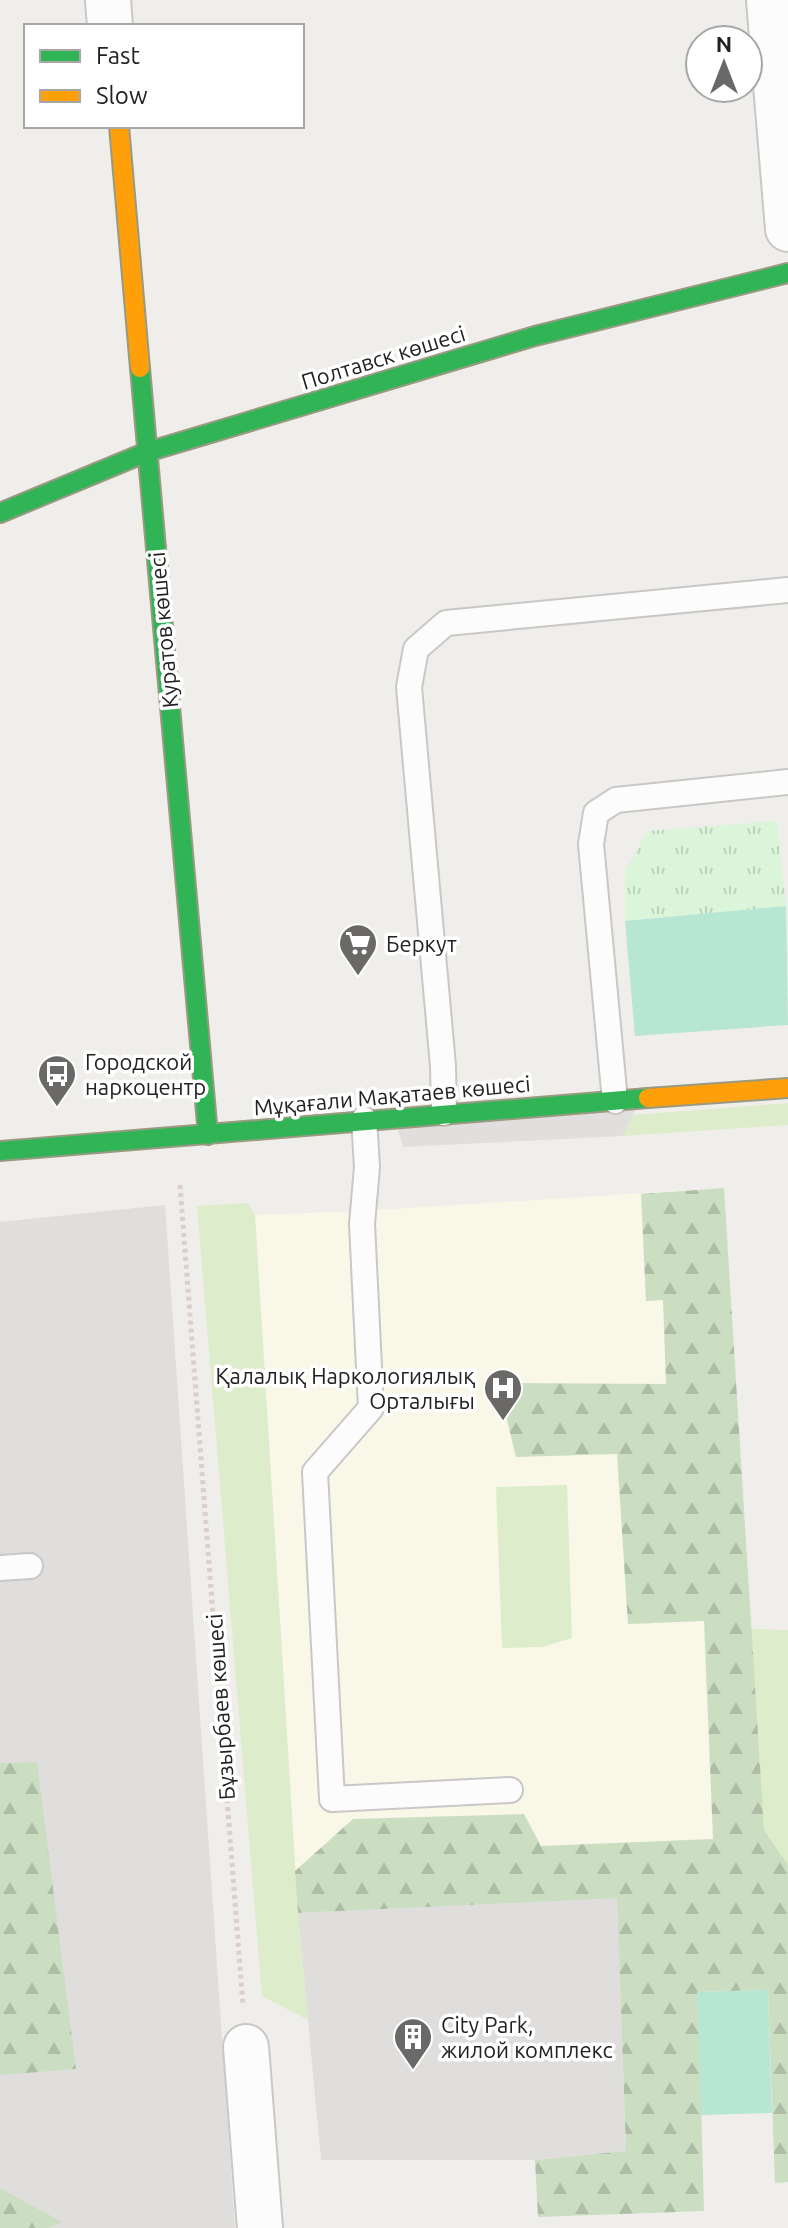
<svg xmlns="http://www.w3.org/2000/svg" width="788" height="2228" viewBox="0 0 788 2228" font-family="Ubuntu,sans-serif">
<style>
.residential{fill:#dfdedc}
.education{fill:#f8f7e8}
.grass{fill:#ddeccb}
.forest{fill:url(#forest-firs)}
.park{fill:url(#park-tufts)}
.pitch{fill:#b7e6d2}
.parking{fill:#e0dfde}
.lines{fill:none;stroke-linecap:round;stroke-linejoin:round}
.lane-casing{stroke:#c9c8c7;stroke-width:28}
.street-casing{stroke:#c9c8c7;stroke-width:48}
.fast-casing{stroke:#999a82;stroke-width:22}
.slow-casing{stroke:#999a82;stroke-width:22}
.path{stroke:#dccecd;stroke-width:5;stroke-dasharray:4 4;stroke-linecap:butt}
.lane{stroke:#fdfcfc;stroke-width:24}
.street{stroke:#fdfcfc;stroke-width:44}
.fast{stroke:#30b455;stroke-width:18}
.slow{stroke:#ff9f0a;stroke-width:18}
.labels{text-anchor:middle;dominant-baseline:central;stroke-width:7;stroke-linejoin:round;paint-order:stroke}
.street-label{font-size:22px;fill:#222;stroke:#fff}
.poi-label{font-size:22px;fill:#222;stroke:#fff;text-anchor:start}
</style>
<defs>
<pattern id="forest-firs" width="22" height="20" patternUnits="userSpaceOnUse" patternTransform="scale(2)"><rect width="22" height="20" fill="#cbdec1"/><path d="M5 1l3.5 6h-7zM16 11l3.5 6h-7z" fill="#aebea6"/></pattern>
<pattern id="park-tufts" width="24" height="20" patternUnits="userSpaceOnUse" patternTransform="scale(2)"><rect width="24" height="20" fill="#daf5da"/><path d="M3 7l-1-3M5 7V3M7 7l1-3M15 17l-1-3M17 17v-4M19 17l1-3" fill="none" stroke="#bbd2bb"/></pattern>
</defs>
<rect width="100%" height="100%" fill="#f0eeeb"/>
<path class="residential" d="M 165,1205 L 235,2228 L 0,2228 L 0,1222 Z
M 617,1897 L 626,2151 L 535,2160 L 321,2160 L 298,1913 Z"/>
<path class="education" d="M 724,1188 L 764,1830 L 298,1913 L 255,1215 L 362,1211 Z"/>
<path class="grass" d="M 788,1103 L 788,1125 L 623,1136 L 633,1115 Z
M 247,1203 L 255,1215 L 298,1913 L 308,2020 L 262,1996 L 197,1206 Z
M 567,1485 L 572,1638 L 543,1647 L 502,1648 L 496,1487 Z
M 751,1629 L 788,1630 L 788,1865 L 764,1830 Z"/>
<path class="forest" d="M 724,1188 L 764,1830 L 788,1865 L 788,2182 L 775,2183 L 768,1990 L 698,1992 L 704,2211 L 538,2217 L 535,2160 L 626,2151 L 617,1898 L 298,1913 L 295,1871 L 353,1819 L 524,1814 L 541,1846 L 713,1839 L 704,1621 L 628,1624 L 617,1454 L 516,1457 L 498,1383 L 666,1384 L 663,1300 L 646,1301 L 641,1194 Z
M 37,1762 L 76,2069 L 0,2075 L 0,1763 Z
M 0,2188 L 62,2222 L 48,2228 L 0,2228 Z"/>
<path class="park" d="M 777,821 L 786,906 L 625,921 L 625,870 L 648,831 Z"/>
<path class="pitch" d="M 786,906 L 788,1025 L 635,1036 L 625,921 Z
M 768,1990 L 772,2113 L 701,2115 L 697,1992 Z"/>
<path class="parking" d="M 641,1099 L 623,1136 L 403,1147 L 394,1117 Z"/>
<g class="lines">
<defs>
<path id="lane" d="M 615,1101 L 591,844 L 596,813 L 616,800 L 788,782
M 444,1113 L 443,1066 L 409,687 L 416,649 L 446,623 L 788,590
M 364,1119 L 367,1167 L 362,1224 L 371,1408 L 315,1472 L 332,1799 L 510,1790
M 0,1568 L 30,1566"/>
<path id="street" d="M 108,0 L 110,26
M 769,0 L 788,229
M 246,2047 L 260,2228"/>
<path id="fast" d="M 140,368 L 208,1135
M 0,513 L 147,452 L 535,336 L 788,273
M 0,1151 L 648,1098"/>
<path id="slow" d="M 119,126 L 140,368
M 648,1098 L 788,1088"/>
</defs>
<use href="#lane" class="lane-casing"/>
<use href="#street" class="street-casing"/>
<use href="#fast" class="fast-casing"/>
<use href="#slow" class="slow-casing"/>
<path class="path" d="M 180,1185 L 243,2006"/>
<use href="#lane" class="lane"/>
<use href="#street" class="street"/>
<use href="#fast" class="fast"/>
<use href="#slow" class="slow"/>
</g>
<defs>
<symbol id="supermarket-pin" viewBox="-11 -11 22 30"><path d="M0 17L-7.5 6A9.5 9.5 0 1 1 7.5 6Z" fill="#6a6968" stroke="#fff"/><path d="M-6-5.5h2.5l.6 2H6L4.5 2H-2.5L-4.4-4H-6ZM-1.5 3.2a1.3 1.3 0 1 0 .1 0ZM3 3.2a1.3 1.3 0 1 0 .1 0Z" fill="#fff"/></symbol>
<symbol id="bus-pin" viewBox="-11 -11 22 30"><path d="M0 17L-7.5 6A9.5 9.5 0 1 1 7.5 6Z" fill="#6a6968" stroke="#fff"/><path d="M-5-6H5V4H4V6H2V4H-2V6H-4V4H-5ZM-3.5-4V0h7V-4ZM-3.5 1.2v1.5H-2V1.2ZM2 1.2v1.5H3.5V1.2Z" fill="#fff"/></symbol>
<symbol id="hospital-pin" viewBox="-11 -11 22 30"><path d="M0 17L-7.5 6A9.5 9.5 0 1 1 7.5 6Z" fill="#6a6968" stroke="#fff"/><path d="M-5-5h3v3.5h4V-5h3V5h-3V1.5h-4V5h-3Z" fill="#fff"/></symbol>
<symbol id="building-pin" viewBox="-11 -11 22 30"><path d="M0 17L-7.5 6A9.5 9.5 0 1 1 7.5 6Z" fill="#6a6968" stroke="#fff"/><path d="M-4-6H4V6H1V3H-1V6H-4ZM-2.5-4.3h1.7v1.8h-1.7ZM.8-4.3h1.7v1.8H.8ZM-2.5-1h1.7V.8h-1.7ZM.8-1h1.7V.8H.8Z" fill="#fff"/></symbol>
</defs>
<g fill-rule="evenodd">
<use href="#supermarket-pin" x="336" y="921" width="44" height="60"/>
<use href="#bus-pin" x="35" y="1052" width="44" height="60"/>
<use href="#hospital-pin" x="481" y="1366" width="44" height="60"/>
<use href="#building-pin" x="391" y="2015" width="44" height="60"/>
</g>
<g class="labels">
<g class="street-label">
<text transform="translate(383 357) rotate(-17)">Полтавск көшесі</text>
<text transform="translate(163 630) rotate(-95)">Куратов көшесі</text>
<text transform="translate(392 1095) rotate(-5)">Мұқағали Мақатаев көшесі</text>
<text transform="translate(220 1707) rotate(-94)">Бұзырбаев көшесі</text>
</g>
<g class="poi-label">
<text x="386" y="943">Беркут</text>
<text x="85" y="1061">Городской<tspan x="85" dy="25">наркоцентр</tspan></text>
<text x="475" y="1375" text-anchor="end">Қалалық Наркологиялық<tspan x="475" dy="25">Орталығы</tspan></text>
<text x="441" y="2024">City Park,<tspan x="441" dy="25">жилой комплекс</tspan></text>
</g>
</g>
<rect x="24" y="24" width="280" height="104" fill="#ffffff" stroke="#a7a7a7" stroke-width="2"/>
<rect x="40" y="50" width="40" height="12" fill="#30b455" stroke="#a7a7a7" stroke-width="2"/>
<text x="96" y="64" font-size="24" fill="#222222">Fast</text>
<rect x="40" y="90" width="40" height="12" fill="#ff9f0a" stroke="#a7a7a7" stroke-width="2"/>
<text x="96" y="104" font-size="24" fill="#222222">Slow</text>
<g transform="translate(724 64)"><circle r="38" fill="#ffffff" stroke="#a7a7a7" stroke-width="2"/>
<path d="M0-6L14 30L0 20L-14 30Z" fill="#6a6968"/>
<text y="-12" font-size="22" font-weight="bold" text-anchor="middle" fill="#222222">N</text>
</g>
</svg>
